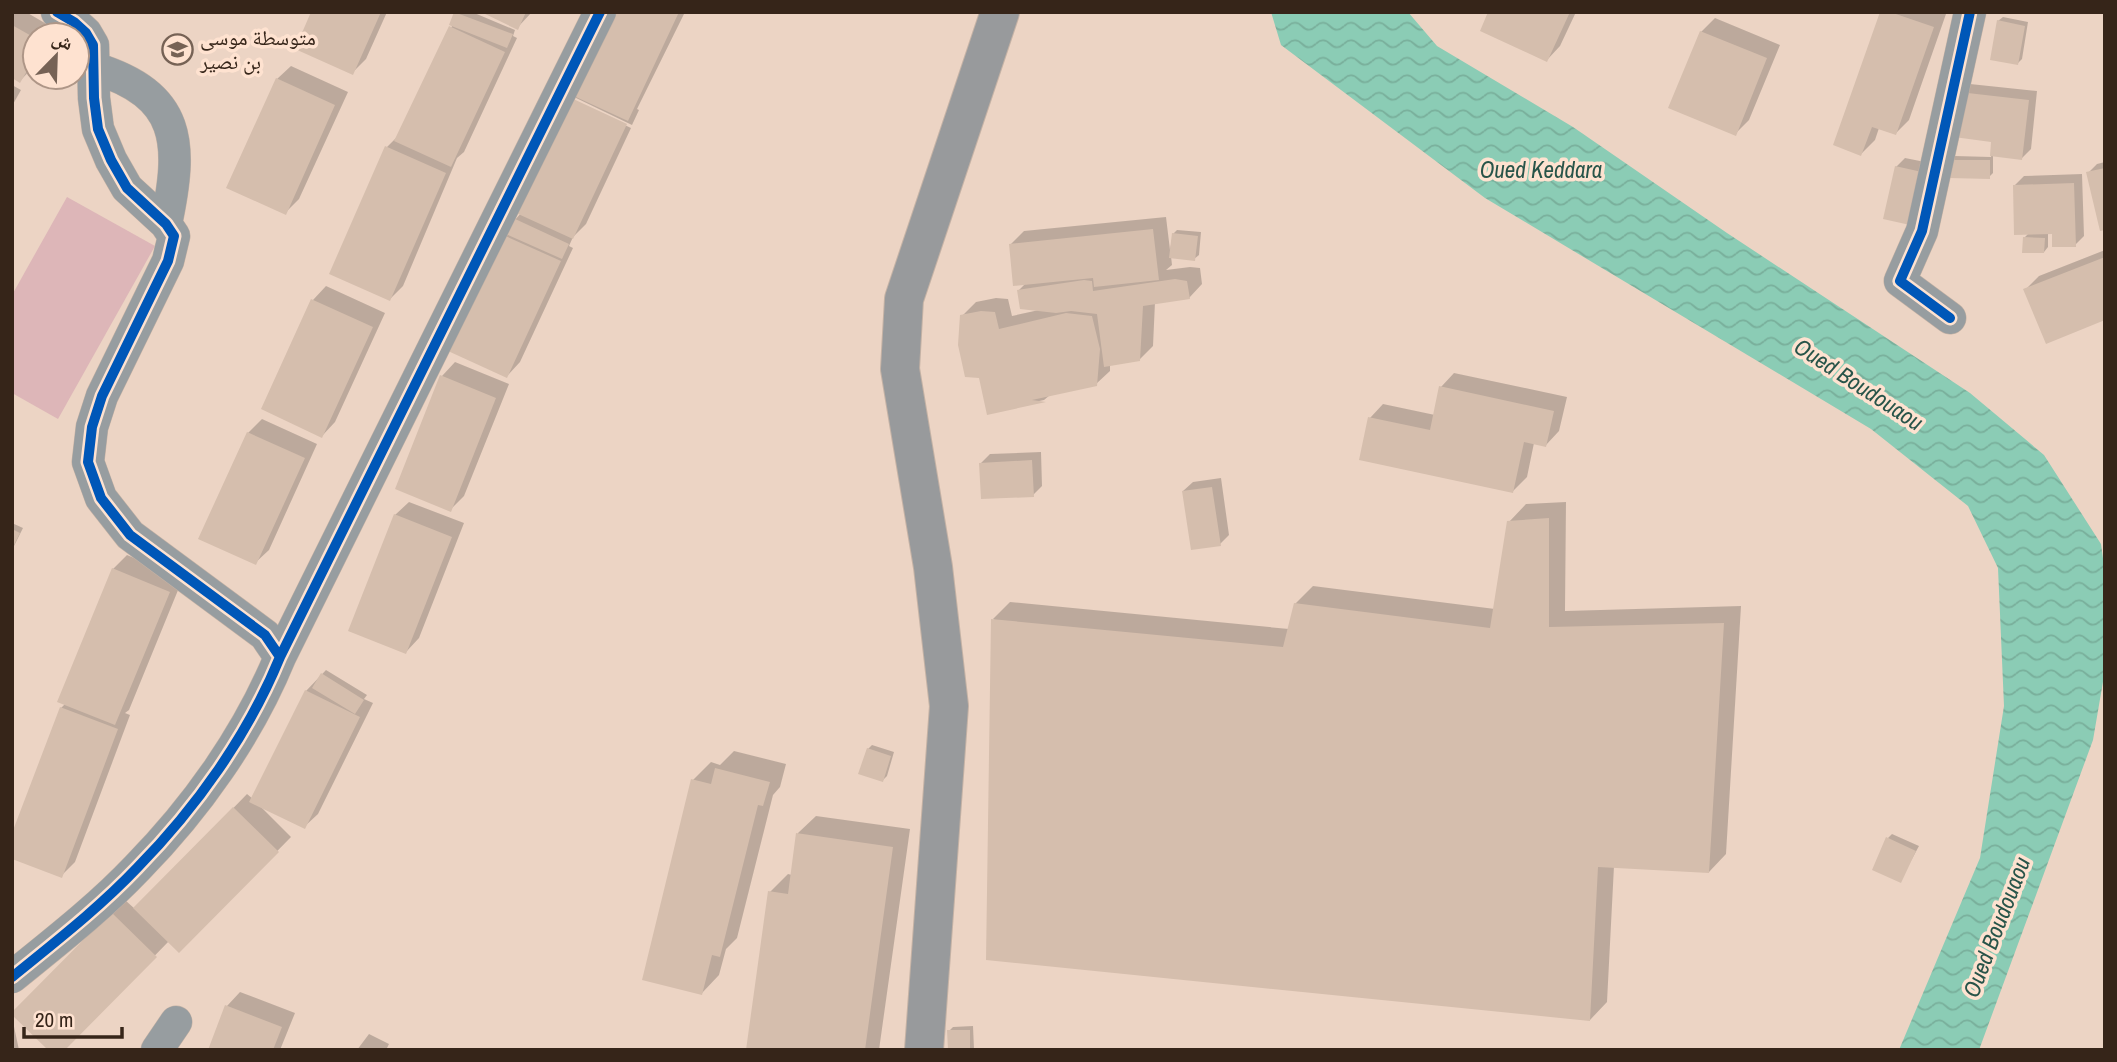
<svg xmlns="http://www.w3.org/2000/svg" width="2117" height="1062" viewBox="0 0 2117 1062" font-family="'Archivo Narrow','Noto Naskh Arabic',sans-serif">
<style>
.pitch{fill:#ddb6b8}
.water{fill:url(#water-waves)}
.shadow{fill:#0003}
.building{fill:#d5bead}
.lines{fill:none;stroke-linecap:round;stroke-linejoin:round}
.minor-casing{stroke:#c4b2a5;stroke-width:33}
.secondary-casing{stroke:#c4b2a5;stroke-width:40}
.minor{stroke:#979da0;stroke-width:32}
.secondary{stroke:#989a9c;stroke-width:38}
.cycleway-casing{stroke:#fee2d0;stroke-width:15}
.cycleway{stroke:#0057b8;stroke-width:10}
.labels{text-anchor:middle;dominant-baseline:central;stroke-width:7;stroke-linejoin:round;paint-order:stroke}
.poi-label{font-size:21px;fill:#362519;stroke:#fee2d0;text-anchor:start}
.water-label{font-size:23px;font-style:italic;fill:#285449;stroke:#fee2d0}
</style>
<defs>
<pattern id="water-waves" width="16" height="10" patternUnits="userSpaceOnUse" patternTransform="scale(1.75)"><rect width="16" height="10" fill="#8bccb5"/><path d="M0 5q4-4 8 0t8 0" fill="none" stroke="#79af9b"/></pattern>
</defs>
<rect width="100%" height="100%" fill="#ecd4c4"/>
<path class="pitch" d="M 67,197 L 155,246 L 58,419 L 12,393 L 12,295 Z"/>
<path class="water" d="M 1271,12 L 1408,12 L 1437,46 L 1573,127 L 1727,233 L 1970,393 L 2044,455 L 2101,544 L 2105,573 L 2105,670 L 2093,740 L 1979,1050 L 1899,1050 L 1980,858 L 2004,706 L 1998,568 L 1968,506 L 1871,429 L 1485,198 L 1281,45 Z"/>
<path class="shadow" d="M 12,12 L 26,12 L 55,29 L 52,35 L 35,35 L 35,65 L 20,81 L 12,76 Z
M 313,12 L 387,12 L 366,59 L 352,73 Z
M 456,12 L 472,12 L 515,30 L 513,36 L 517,38 L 464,152 L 457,158 L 403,286 L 390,299 L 331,273 L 387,147 L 400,134 L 453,24 Z
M 485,12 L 532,12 L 518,27 Z
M 615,12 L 685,12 L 637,109 L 639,110 L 632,125 L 574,97 L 574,101 L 631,128 L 586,224 L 573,237 L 569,246 L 573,248 L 520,362 L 507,376 L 502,235 L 521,213 L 570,98 L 583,85 Z
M 1490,12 L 1576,12 L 1560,46 L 1547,60 Z
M 1882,12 L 1946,14 L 1909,120 L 1896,133 L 1879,128 L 1875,140 L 1861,154 Z
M 2003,17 L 2028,22 L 2022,59 L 2018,63 L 1998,21 Z
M 1715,18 L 1780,45 L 1749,120 L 1735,134 L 1701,32 Z
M 291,66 L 348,92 L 299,199 L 285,213 L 277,79 Z
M 1970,84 L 2037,91 L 2031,149 L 2022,158 L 1993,155 L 1993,173 L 1989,177 L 1951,161 L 1955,156 L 1991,157 L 1993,140 L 1961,93 Z
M 12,85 L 21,90 L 12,106 Z
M 1905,158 L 1930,163 L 1910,223 L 1896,167 Z
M 2105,162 L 2105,228 L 2088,173 L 2097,164 Z
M 2082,174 L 2084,236 L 2075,245 L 2054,232 L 2048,232 L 2048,247 L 2044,252 L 2024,238 L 2029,233 L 2015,185 L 2024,176 Z
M 1166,217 L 1170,250 L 1173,234 L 1177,230 L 1201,232 L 1199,255 L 1194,259 L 1171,256 L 1172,265 L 1166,270 L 1190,267 L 1200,268 L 1202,284 L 1189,298 L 1155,302 L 1153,346 L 1139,360 L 1110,364 L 1110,371 L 1096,384 L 1050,395 L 1044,400 L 988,412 L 981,376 L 962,316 L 976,302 L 996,298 L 1008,299 L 1012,316 L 1039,310 L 1019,290 L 1026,283 L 1010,245 L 1024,231 Z
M 2105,250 L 2105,318 L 2025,290 L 2039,276 Z
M 326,286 L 385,313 L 335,422 L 322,436 L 313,300 Z
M 455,362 L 509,384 L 464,496 L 450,510 L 442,376 Z
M 1454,373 L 1567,397 L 1559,431 L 1546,445 L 1534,443 L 1527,477 L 1513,491 L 1370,418 L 1383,404 L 1435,415 L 1441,387 Z
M 262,419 L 317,444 L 269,550 L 255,563 L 248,433 Z
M 1041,452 L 1042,486 L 1033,495 L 981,463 L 990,454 Z
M 1221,478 L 1229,535 L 1220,544 L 1183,491 L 1193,482 Z
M 409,502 L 464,523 L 419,638 L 406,652 L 395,515 Z
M 1566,502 L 1565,611 L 1741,606 L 1726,854 L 1709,872 L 1614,866 L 1607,1002 L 1590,1020 L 993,619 L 1010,602 L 1289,629 L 1295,604 L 1313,586 L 1495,609 L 1509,522 L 1526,504 Z
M 12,523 L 23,528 L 12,550 Z
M 127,555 L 183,578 L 129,710 L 125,713 L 130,715 L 75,862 L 61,876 L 61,708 L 66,703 L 113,569 Z
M 326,670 L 367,695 L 364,699 L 373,703 L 318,814 L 304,827 L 259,805 L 291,837 L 179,951 L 169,941 L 63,1050 L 13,1014 L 125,900 L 135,909 L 247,794 L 253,799 L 306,691 Z
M 872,745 L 894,752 L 887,776 L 883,780 L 868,749 Z
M 734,751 L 786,764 L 780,787 L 773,795 L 737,938 L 726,949 L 719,975 L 702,993 L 693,780 L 711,762 L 720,765 Z
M 816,816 L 910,829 L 879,1050 L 748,1050 L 770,892 L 788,874 L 792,875 L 798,833 Z
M 1892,834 L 1919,846 L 1900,881 L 1888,838 Z
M 240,992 L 295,1013 L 280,1050 L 210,1050 L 227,1006 Z
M 12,1017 L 19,1050 L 12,1050 Z
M 973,1026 L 974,1049 L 950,1050 L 949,1031 L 953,1027 Z
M 369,1034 L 389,1044 L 386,1050 L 357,1050 Z"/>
<path class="building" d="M 311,12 L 381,12 L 353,75 L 295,49 Z
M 454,12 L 513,34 L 507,48 L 449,25 Z
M 481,12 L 526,12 L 518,30 Z
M 613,12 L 679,12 L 628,121 L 576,97 L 584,79 L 582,78 Z
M 1488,12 L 1570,12 L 1547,62 L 1480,31 Z
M 1880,12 L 1890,12 L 1934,27 L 1896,135 L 1872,127 L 1861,156 L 1833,145 Z
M 1997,20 L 2025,26 L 2018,65 L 1990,60 Z
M 12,25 L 35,38 L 35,57 L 20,83 L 12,78 Z
M 449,26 L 505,52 L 451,167 L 394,141 Z
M 1700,31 L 1767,58 L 1736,136 L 1668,108 Z
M 276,78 L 335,105 L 286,215 L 226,188 Z
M 1959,92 L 2029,100 L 2022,160 L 1990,156 L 1991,142 L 1954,137 Z
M 569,97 L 627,124 L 573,239 L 516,213 Z
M 385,146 L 446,173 L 390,301 L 329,274 Z
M 1949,160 L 1990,160 L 1990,179 L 1949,178 Z
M 1895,166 L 1922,172 L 1910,225 L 1883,219 Z
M 2105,168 L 2105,230 L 2100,231 L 2086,172 Z
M 2074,183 L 2076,247 L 2052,247 L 2052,234 L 2014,235 L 2013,185 Z
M 513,218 L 569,244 L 562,259 L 506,234 Z
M 1153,229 L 1159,280 L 1094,287 L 1093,278 L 1013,286 L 1009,244 Z
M 1172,233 L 1198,236 L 1195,261 L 1169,258 Z
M 501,234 L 561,261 L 507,378 L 448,351 Z
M 2023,237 L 2045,238 L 2044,253 L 2022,253 Z
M 2105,257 L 2105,320 L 2046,344 L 2023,289 Z
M 1175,279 L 1187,281 L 1190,299 L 1143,306 L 1140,361 L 1104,367 L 1097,314 L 1071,311 L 1056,313 L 1020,309 L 1017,290 L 1084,280 L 1092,281 L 1093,291 Z
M 311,299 L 373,327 L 322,438 L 261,409 Z
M 981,311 L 995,312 L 999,329 L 1066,313 L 1092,316 L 1100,349 L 1097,386 L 1032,400 L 1046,402 L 987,415 L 979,378 L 965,377 L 958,345 L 960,315 Z
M 440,375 L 496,398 L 451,512 L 395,489 Z
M 1439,386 L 1554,411 L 1546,447 L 1524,442 L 1513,493 L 1359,460 L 1368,417 L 1430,430 Z
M 247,432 L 305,458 L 256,565 L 198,539 Z
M 1032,460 L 1034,497 L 981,499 L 979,463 Z
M 1212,487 L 1221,546 L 1191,550 L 1182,491 Z
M 394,514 L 452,537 L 406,654 L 348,631 Z
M 1549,518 L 1549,627 L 1724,623 L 1709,873 L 1598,867 L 1590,1021 L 986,960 L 991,619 L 1283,647 L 1294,603 L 1490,628 L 1507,521 Z
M 12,529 L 20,533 L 12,549 Z
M 112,568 L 170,592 L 115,725 L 57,702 Z
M 321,673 L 364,700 L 355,714 L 312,688 Z
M 305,690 L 360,717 L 305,829 L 249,802 Z
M 60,707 L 118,729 L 62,878 L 12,859 L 12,833 Z
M 867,748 L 891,756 L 883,782 L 858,774 Z
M 715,768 L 770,782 L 763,806 L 758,805 L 720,957 L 712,955 L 702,995 L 642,980 L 691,779 L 711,784 Z
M 233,807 L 279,852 L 179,953 L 133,908 Z
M 796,833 L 893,847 L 865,1050 L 746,1050 L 768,891 L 788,894 Z
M 1886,837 L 1916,851 L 1901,883 L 1872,870 Z
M 111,912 L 157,957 L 65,1050 L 48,1050 L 12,1015 L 12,1012 Z
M 225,1005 L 282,1027 L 273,1050 L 208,1050 Z
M 947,1030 L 970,1030 L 970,1050 L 948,1050 Z"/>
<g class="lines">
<defs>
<path id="minor" d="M 57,12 L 74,22 L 86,33 L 93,45 L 94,98 L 98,129 L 111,160 L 127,188 L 166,224 L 174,236 L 168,261 L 102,396 L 92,427 L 88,462 L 101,498 L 130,535 L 265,635 L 280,657
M 94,68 C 182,95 183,143 166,224
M 1950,318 L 1900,281 L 1922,231 L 1970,12
M 12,977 C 55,942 99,908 137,868 C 196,808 248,735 280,657 L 600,12
M 157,1050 L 176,1022"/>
<path id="secondary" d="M 924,1050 L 949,706 L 933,567 L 900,369 L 904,299 L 1000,12"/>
</defs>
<use href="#minor" class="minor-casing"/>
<use href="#secondary" class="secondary-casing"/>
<use href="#minor" class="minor"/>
<use href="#secondary" class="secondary"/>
<defs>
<path id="cycleway" d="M 57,12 L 74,22 L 86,33 L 93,45 L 94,98 L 98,129 L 111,160 L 127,188 L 166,224 L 174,236 L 168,261 L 102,396 L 92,427 L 88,462 L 101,498 L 130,535 L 265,635 L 280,657
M 1950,318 L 1900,281 L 1922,231 L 1970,12
M 12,977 C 55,942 99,908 137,868 C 196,808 248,735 280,657 L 600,12"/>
</defs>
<use href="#cycleway" class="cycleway-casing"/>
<use href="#cycleway" class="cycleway"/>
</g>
<defs>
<symbol id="school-ring" viewBox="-11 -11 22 22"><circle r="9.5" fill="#fee2d0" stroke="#766255" stroke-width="1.5"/><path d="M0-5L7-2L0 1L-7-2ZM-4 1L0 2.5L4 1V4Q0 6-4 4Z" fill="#766255"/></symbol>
</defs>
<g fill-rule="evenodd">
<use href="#school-ring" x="160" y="32" width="35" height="35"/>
</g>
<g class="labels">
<g class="poi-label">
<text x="200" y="37">متوسطة موسى<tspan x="200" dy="24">بن نصير</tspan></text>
</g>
<g class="water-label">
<text x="1541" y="169">Oued Keddara</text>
<text transform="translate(1859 384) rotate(33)">Oued Boudouaou</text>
<text transform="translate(1996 927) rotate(-69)">Oued Boudouaou</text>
</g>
</g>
<rect width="2117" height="1062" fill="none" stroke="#362519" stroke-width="28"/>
<g transform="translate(56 56) rotate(23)"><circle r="33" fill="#fee2d0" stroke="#ae9687" stroke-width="2"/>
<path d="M0-5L12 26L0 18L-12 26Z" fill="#766255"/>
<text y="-10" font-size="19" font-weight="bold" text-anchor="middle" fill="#362519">ش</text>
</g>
<path d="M24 1027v10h98v-10" fill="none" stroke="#362519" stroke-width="3.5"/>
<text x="35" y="1027" font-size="21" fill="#362519" stroke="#fee2d0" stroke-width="5" paint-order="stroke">20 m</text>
</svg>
